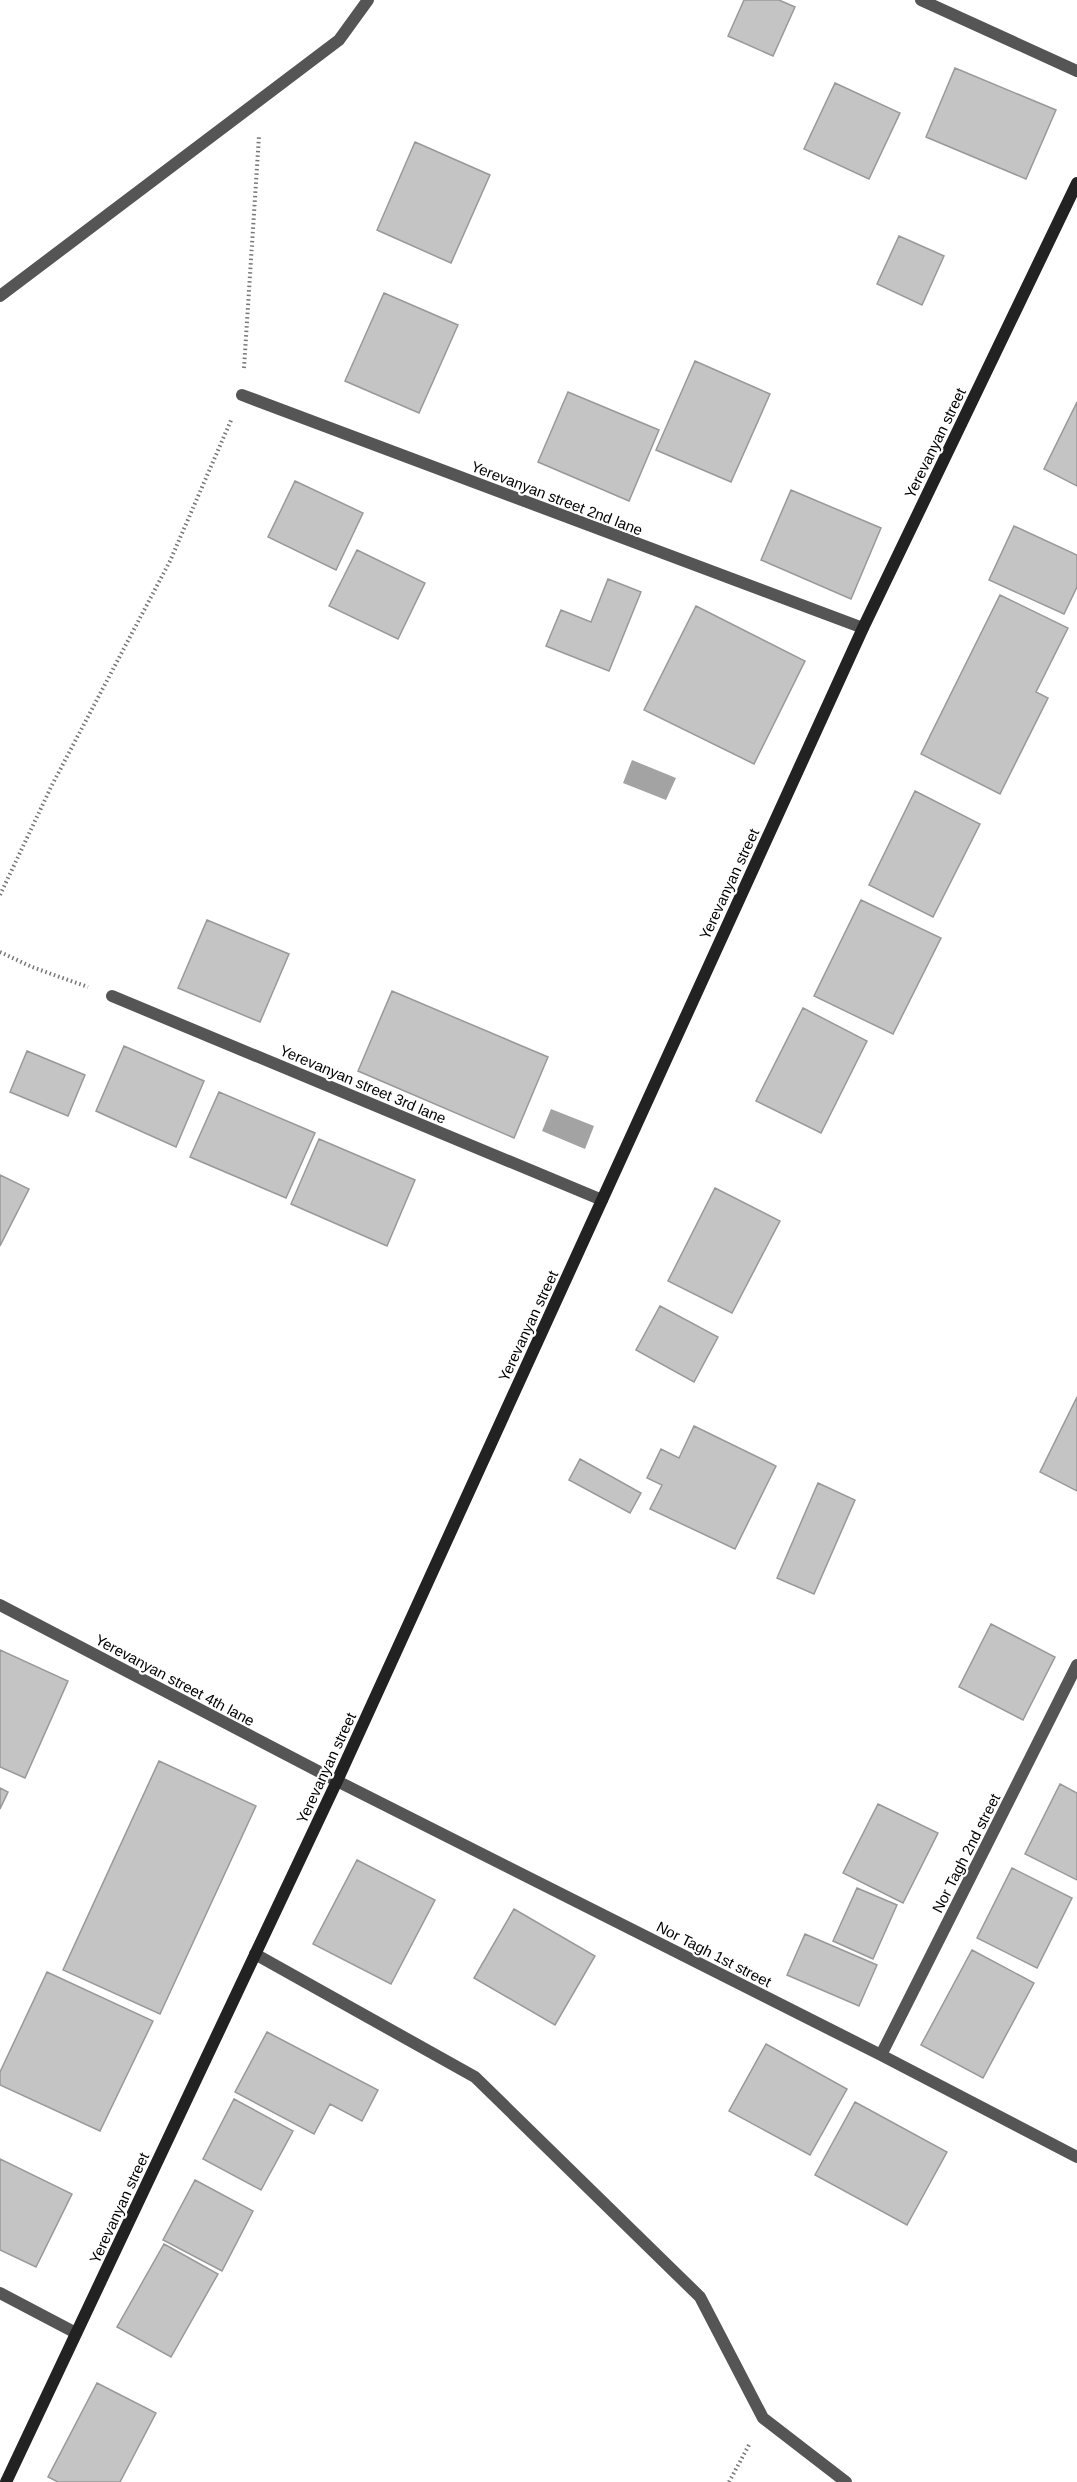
<svg xmlns="http://www.w3.org/2000/svg" width="1077" height="2482" viewBox="0 0 1077 2482" font-family="Arial,sans-serif">
<style>
.water{fill:#a3a3a3}
.building{fill:#c4c4c4;stroke:#999;stroke-width:1.5}
.lines{fill:none;stroke-linecap:round;stroke-linejoin:round}
.path{stroke:#777;stroke-width:4;stroke-dasharray:1.5 3;stroke-linecap:butt}
.minor{stroke:#555;stroke-width:12}
.secondary{stroke:#222;stroke-width:12}
.labels{text-anchor:middle;dominant-baseline:central;stroke-width:4.5;stroke-linejoin:round;paint-order:stroke}
.street-label{font-size:15px;fill:#000;stroke:#fff}
</style>
<rect width="100%" height="100%" fill="#fff"/>
<path class="water" d="M 632,760 L 676,778 L 666,800 L 623,783 Z
M 551,1109 L 594,1126 L 585,1149 L 542,1131 Z"/>
<path class="building" d="M 744,0 L 779,0 L 795,7 L 773,56 L 728,36 Z
M 955,68 L 1056,110 L 1026,179 L 926,137 Z
M 835,83 L 900,113 L 869,179 L 804,149 Z
M 415,142 L 490,175 L 451,263 L 377,230 Z
M 899,236 L 944,256 L 922,305 L 877,284 Z
M 384,293 L 458,325 L 419,413 L 345,381 Z
M 695,361 L 770,394 L 731,482 L 656,450 Z
M 568,392 L 659,430 L 629,501 L 538,462 Z
M 1077,402 L 1077,486 L 1044,469 Z
M 295,481 L 363,513 L 336,570 L 268,537 Z
M 791,490 L 881,528 L 851,599 L 761,560 Z
M 1014,526 L 1077,555 L 1077,587 L 1064,614 L 989,580 Z
M 357,550 L 425,583 L 398,639 L 329,606 Z
M 608,579 L 641,592 L 609,671 L 546,646 L 561,610 L 591,622 Z
M 1000,595 L 1068,628 L 1036,692 L 1048,698 L 1000,794 L 921,754 Z
M 696,606 L 805,661 L 754,764 L 644,710 Z
M 915,791 L 980,824 L 933,917 L 869,885 Z
M 861,900 L 941,938 L 893,1034 L 814,996 Z
M 207,920 L 289,954 L 260,1022 L 178,988 Z
M 392,991 L 548,1057 L 514,1138 L 358,1071 Z
M 803,1008 L 867,1041 L 821,1133 L 756,1101 Z
M 124,1046 L 204,1081 L 176,1147 L 96,1111 Z
M 27,1051 L 85,1075 L 68,1116 L 10,1092 Z
M 219,1092 L 315,1133 L 286,1198 L 190,1157 Z
M 319,1139 L 415,1180 L 387,1246 L 291,1204 Z
M 0,1175 L 29,1189 L 0,1246 Z
M 715,1188 L 780,1221 L 732,1313 L 668,1281 Z
M 660,1306 L 718,1337 L 694,1382 L 636,1350 Z
M 1077,1397 L 1077,1491 L 1040,1472 Z
M 694,1426 L 776,1466 L 735,1549 L 650,1509 L 662,1485 L 647,1478 L 661,1449 L 679,1458 Z
M 580,1459 L 641,1493 L 630,1513 L 569,1480 Z
M 818,1483 L 855,1500 L 814,1594 L 777,1578 Z
M 991,1624 L 1055,1657 L 1023,1720 L 959,1687 Z
M 0,1650 L 68,1681 L 25,1778 L 0,1767 Z
M 159,1761 L 256,1806 L 160,2014 L 63,1970 Z
M 1060,1784 L 1077,1793 L 1077,1880 L 1025,1854 Z
M 0,1788 L 8,1792 L 0,1809 Z
M 878,1804 L 938,1833 L 903,1903 L 843,1873 Z
M 357,1860 L 435,1900 L 391,1984 L 313,1944 Z
M 1012,1868 L 1072,1898 L 1037,1968 L 977,1938 Z
M 857,1888 L 897,1905 L 873,1959 L 833,1941 Z
M 514,1909 L 595,1956 L 555,2025 L 474,1978 Z
M 805,1934 L 877,1965 L 859,2006 L 787,1975 Z
M 972,1950 L 1034,1983 L 983,2078 L 921,2045 Z
M 47,1972 L 153,2021 L 100,2131 L 0,2085 L 0,2072 Z
M 267,2032 L 378,2090 L 362,2121 L 330,2104 L 314,2134 L 235,2092 Z
M 766,2044 L 847,2089 L 810,2155 L 729,2111 Z
M 234,2099 L 293,2131 L 261,2190 L 203,2159 Z
M 855,2102 L 947,2152 L 907,2225 L 815,2175 Z
M 0,2159 L 72,2194 L 36,2267 L 0,2250 Z
M 195,2180 L 253,2211 L 222,2271 L 163,2240 Z
M 164,2244 L 218,2274 L 171,2357 L 117,2327 Z
M 97,2383 L 156,2413 L 120,2482 L 58,2482 L 48,2477 Z"/>
<g class="lines">
<path class="path" d="M 244,368 L 259,136
M 0,895 L 52,785 L 170,561 L 232,418
M 0,952 L 32,967 L 88,987
M 729,2482 L 750,2443"/>
<path class="minor" d="M 921,0 L 1077,71
M 0,296 L 339,40 L 368,0
M 242,395 L 863,628
M 112,996 L 602,1200
M 0,1605 L 337,1781 L 881,2055 L 1077,2157
M 255,1954 L 475,2077 L 700,2297 L 763,2418 L 846,2482
M 881,2055 L 1077,1665
M 0,2293 L 76,2333"/>
<path class="secondary" d="M 6,2482 L 337,1781 L 863,628 L 1077,183"/>
</g>
<g class="labels">
<g class="street-label">
<text transform="translate(935 443) rotate(-64)">Yerevanyan street</text>
<text transform="translate(557 498) rotate(21)">Yerevanyan street 2nd lane</text>
<text transform="translate(729 884) rotate(-65)">Yerevanyan street</text>
<text transform="translate(363 1084) rotate(23)">Yerevanyan street 3rd lane</text>
<text transform="translate(528 1326) rotate(-65)">Yerevanyan street</text>
<text transform="translate(175 1680) rotate(28)">Yerevanyan street 4th lane</text>
<text transform="translate(326 1768) rotate(-65)">Yerevanyan street</text>
<text transform="translate(966 1853) rotate(-63)">Nor Tagh 2nd street</text>
<text transform="translate(714 1954) rotate(27)">Nor Tagh 1st street</text>
<text transform="translate(119 2208) rotate(-65)">Yerevanyan street</text>
</g>
</g>
</svg>
